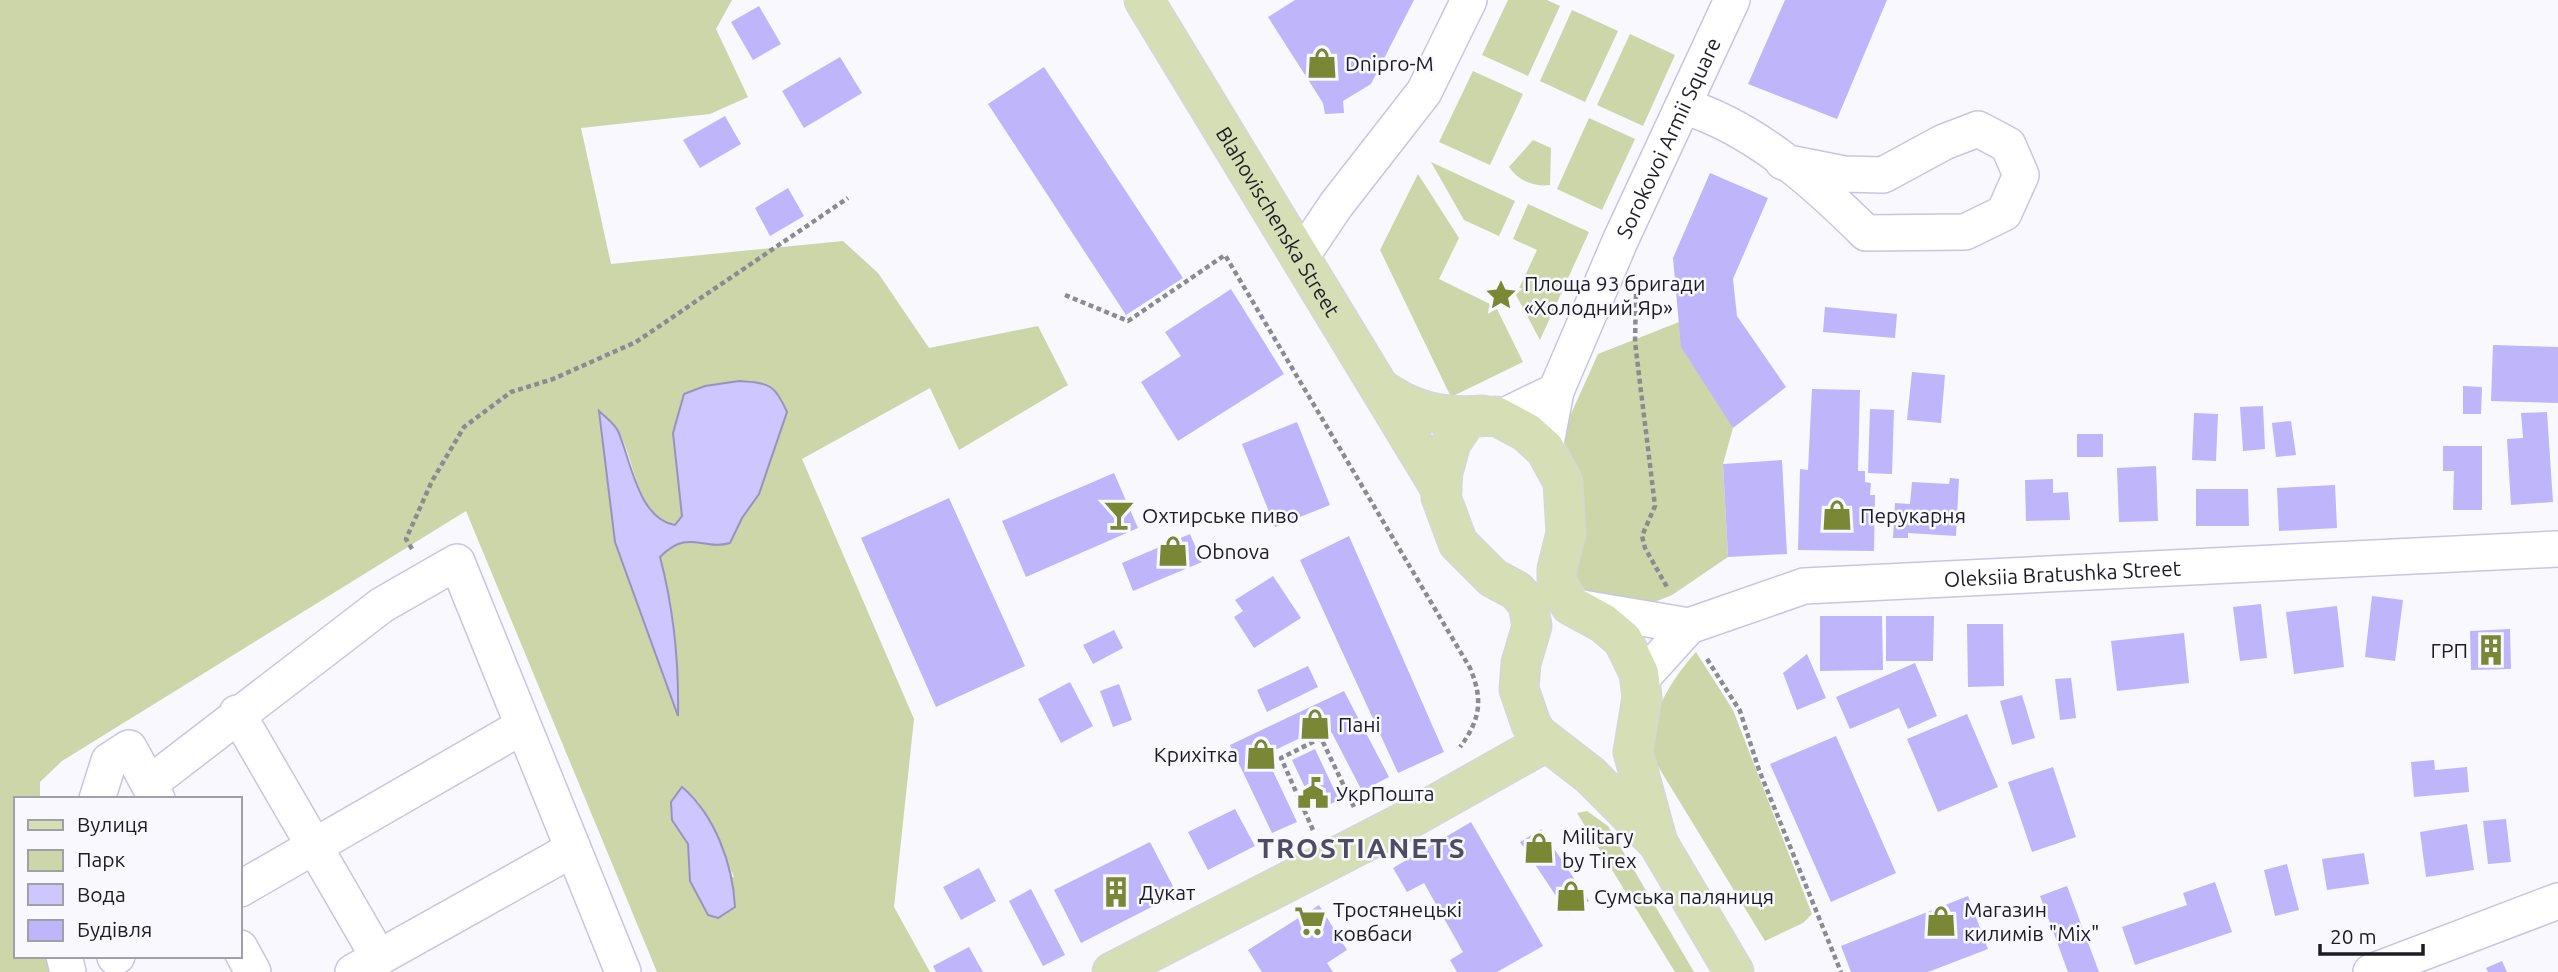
<svg xmlns="http://www.w3.org/2000/svg" width="2558" height="972" viewBox="0 0 2558 972" font-family="Ubuntu,sans-serif">
<style>
.green{fill:#ccd6a8;fill-rule:evenodd}
.water{fill:#cdc6ff;stroke:#9893be;stroke-width:2}
.building{fill:#beb5fb}
.lines{fill:none;stroke-linecap:round;stroke-linejoin:round}
.minor-casing{stroke:#c8c5e2;stroke-width:38}
.major-casing{stroke:#d6d6d8;stroke-width:41}
.path{stroke:#8b8b93;stroke-width:4.5;stroke-dasharray:5 3.5;stroke-linecap:butt}
.minor{stroke:#fff;stroke-width:35}
.major{stroke:#d6deb5;stroke-width:38}
.labels{text-anchor:middle;dominant-baseline:central;stroke-width:5;stroke-linejoin:round;paint-order:stroke}
.poi-label{font-size:21px;fill:#1d1c26;stroke:#f8f8fe;text-anchor:start}
.street-label{font-size:21px;fill:#1d1c26;stroke:#f8f8fe}
.district-label{font-size:28px;font-weight:bold;letter-spacing:2px;fill:#4e4b64;stroke:#f8f8fe}
</style>
<rect width="100%" height="100%" fill="#f8f8fe"/>
<path class="green" d="M 0,0 L 732,0 L 716,29 L 748,97 L 710,114 L 581,128 L 611,264 L 843,241 L 878,273 L 929,348 L 1038,326 L 1068,385 L 959,450 L 930,388 L 802,459 L 914,719 L 894,907 L 930,972 L 657,972 L 466,511 L 62,761 L 40,782 L 40,799 L 16,799 L 16,956 L 47,956 L 52,972 L 0,972 ZM 599,412 C 604,416 611,421 615,426 C 636,453 633,518 676,525 L 682,516 L 681,490 L 787,412 L 759,494 L 742,518 L 730,543 C 701,551 689,529 660,557 C 675,608 679,660 677,713 L 615,542 ZM 698,801 L 734,877 L 690,881 L 688,844 L 672,819 L 671,802 Z
M 1508,0 L 1547,0 L 1560,6 L 1528,76 L 1482,55 Z
M 1572,10 L 1618,31 L 1585,102 L 1540,81 Z
M 1630,34 L 1675,55 L 1643,126 L 1597,105 Z
M 1473,71 L 1523,94 L 1490,165 L 1439,142 Z
M 1589,118 L 1635,139 L 1602,210 L 1557,189 Z
M 1533,140 L 1551,148 L 1550,185 C 1533,187 1519,181 1509,167 Z
M 1431,162 L 1515,201 L 1499,236 L 1464,220 Z
M 1418,174 L 1459,238 L 1439,279 L 1496,307 L 1523,362 L 1451,397 L 1380,250 Z
M 1528,204 L 1589,232 L 1540,340 L 1516,295 L 1537,250 L 1513,239 Z
M 1679,322 L 1733,428 L 1723,464 L 1728,557 L 1672,595 L 1622,615 L 1574,607 L 1551,458 L 1598,354 Z
M 1696,652 L 1733,710 L 1812,914 L 1803,923 L 1765,941 L 1648,750 C 1648,717 1674,676 1696,652 Z
M 1587,811 L 1608,826 L 1694,972 L 1675,972 L 1577,813 Z"/>
<path class="water" d="M 739,381 C 769,383 775,384 787,412 L 759,494 L 742,518 L 730,543 C 702,551 689,528 660,557 C 674,610 679,662 678,716 L 615,542 L 599,411 C 605,417 614,423 618,431 C 631,460 638,519 675,525 L 682,516 L 673,433 L 684,394 L 705,386 Z
M 682,787 C 715,815 733,865 735,907 L 718,918 L 708,915 L 690,881 L 688,844 L 672,820 L 671,802 Z"/>
<path class="building" d="M 1295,0 L 1414,0 L 1371,84 L 1343,101 L 1344,113 L 1325,114 L 1323,103 L 1268,17 Z
M 1785,0 L 1887,0 L 1837,119 L 1748,84 Z
M 759,6 L 781,44 L 753,60 L 731,22 Z
M 840,57 L 862,93 L 804,128 L 782,91 Z
M 1044,67 L 1183,278 L 1126,315 L 988,104 Z
M 725,116 L 741,144 L 700,168 L 683,140 Z
M 1710,173 L 1768,198 L 1733,279 L 1737,316 L 1786,387 L 1733,428 L 1681,347 L 1673,258 Z
M 788,188 L 804,216 L 770,236 L 755,208 Z
M 1231,289 L 1284,374 L 1178,441 L 1141,382 L 1181,356 L 1165,332 Z
M 1825,307 L 1897,314 L 1895,338 L 1823,332 Z
M 2493,345 L 2558,347 L 2558,403 L 2491,401 Z
M 1912,372 L 1945,375 L 1941,423 L 1907,420 Z
M 2463,386 L 2482,387 L 2481,414 L 2463,414 Z
M 1812,389 L 1860,390 L 1858,471 L 1865,471 L 1865,482 L 1871,483 L 1870,495 L 1875,495 L 1874,551 L 1798,550 L 1800,469 L 1808,470 Z
M 2263,406 L 2265,449 L 2243,451 L 2240,407 Z
M 1870,409 L 1894,410 L 1892,474 L 1868,473 Z
M 2547,412 L 2553,502 L 2511,505 L 2507,439 L 2523,438 L 2521,413 Z
M 2194,413 L 2218,414 L 2216,461 L 2192,460 Z
M 2291,421 L 2296,455 L 2276,457 L 2272,423 Z
M 1297,422 L 1330,505 L 1275,527 L 1242,444 Z
M 2077,434 L 2103,434 L 2103,457 L 2077,457 Z
M 2443,446 L 2482,446 L 2482,510 L 2453,510 L 2454,471 L 2443,471 Z
M 1782,460 L 1787,554 L 1728,557 L 1723,464 Z
M 2156,466 L 2158,521 L 2119,522 L 2117,468 Z
M 1114,473 L 1138,528 L 1026,577 L 1002,521 Z
M 1950,478 L 1959,479 L 1956,536 L 1908,533 L 1908,538 L 1893,538 L 1895,503 L 1910,504 L 1912,482 L 1949,484 Z
M 2053,479 L 2053,493 L 2068,492 L 2070,520 L 2026,521 L 2025,480 Z
M 2335,485 L 2337,528 L 2279,531 L 2277,488 Z
M 2196,489 L 2248,489 L 2249,526 L 2196,526 Z
M 949,498 L 1025,666 L 936,707 L 861,538 Z
M 1190,534 L 1202,562 L 1133,591 L 1122,563 Z
M 1349,536 L 1444,752 L 1398,773 L 1300,560 Z
M 1273,576 L 1301,618 L 1254,648 L 1234,617 L 1243,611 L 1235,600 Z
M 2372,596 L 2403,600 L 2395,661 L 2365,657 Z
M 2261,604 L 2267,658 L 2240,661 L 2233,607 Z
M 2337,606 L 2344,667 L 2294,674 L 2286,612 Z
M 1820,616 L 1882,616 L 1883,670 L 1820,671 Z
M 1886,616 L 1934,616 L 1933,661 L 1886,661 Z
M 1967,624 L 2003,624 L 2004,686 L 1968,687 Z
M 2510,629 L 2511,669 L 2471,670 L 2470,631 Z
M 1114,630 L 1123,648 L 1093,664 L 1083,645 Z
M 2184,633 L 2189,683 L 2117,691 L 2111,641 Z
M 1807,654 L 1826,698 L 1797,710 L 1783,673 Z
M 1915,663 L 1937,716 L 1908,729 L 1899,708 L 1850,729 L 1836,697 Z
M 1308,666 L 1318,687 L 1267,712 L 1257,690 Z
M 2071,678 L 2076,718 L 2060,720 L 2055,679 Z
M 1070,682 L 1093,726 L 1061,743 L 1038,699 Z
M 1119,684 L 1132,720 L 1113,727 L 1100,691 Z
M 1344,691 L 1389,777 L 1362,791 L 1332,733 L 1319,729 L 1273,751 L 1269,763 L 1297,822 L 1272,833 L 1230,745 Z
M 2022,695 L 2035,738 L 2012,745 L 2000,701 Z
M 1967,714 L 1998,787 L 1938,812 L 1907,739 Z
M 1836,736 L 1896,873 L 1831,902 L 1770,764 Z
M 1315,749 L 1339,800 L 1316,811 L 1292,760 Z
M 2434,760 L 2435,770 L 2467,767 L 2469,792 L 2414,797 L 2411,762 Z
M 2053,767 L 2076,837 L 2032,852 L 2008,782 Z
M 1235,809 L 1255,846 L 1208,870 L 1188,832 Z
M 2506,819 L 2511,862 L 2488,864 L 2483,821 Z
M 1471,822 L 1543,946 L 1497,972 L 1457,972 L 1450,960 L 1463,952 L 1424,883 L 1407,892 L 1393,868 Z
M 2467,824 L 2474,870 L 2426,877 L 2420,832 Z
M 1541,829 L 1589,901 L 1568,914 L 1520,842 Z
M 1150,842 L 1177,894 L 1081,943 L 1054,890 Z
M 2364,853 L 2369,884 L 2327,890 L 2322,859 Z
M 2287,864 L 2299,910 L 2275,916 L 2264,870 Z
M 979,868 L 996,901 L 961,920 L 943,887 Z
M 2215,882 L 2232,932 L 2135,965 L 2122,927 L 2187,905 L 2183,893 Z
M 2067,886 L 2099,972 L 2068,972 L 2040,896 Z
M 1031,889 L 1065,955 L 1043,966 L 1009,901 Z
M 1968,896 L 1988,949 L 1928,972 L 1851,972 L 1841,946 Z
M 1319,905 L 1347,950 L 1327,963 L 1333,972 L 1262,972 L 1248,950 Z
M 969,947 L 983,972 L 936,972 L 933,966 Z
M 2502,961 L 2507,972 L 2488,972 L 2486,968 Z"/>
<g class="lines">
<defs>
<g id="minor">
<path d="M 1683,106 C 1753,127 1815,182 1866,233 L 1965,232 L 2004,213 L 2021,175 L 2008,145 L 1978,129 L 1944,142 L 1883,175 L 1844,174 L 1783,162"/>
<path d="M 1301,257 L 1336,205 L 1424,92 L 1469,0"/>
<path d="M 1500,418 L 1556,391"/>
<path id="s1" d="M 1545,449 L 1556,391 L 1621,239 L 1732,0"/>
<path id="s2" d="M 1576,607 L 1689,626 L 1804,586 L 2558,549"/>
<path d="M 1641,679 L 1689,626"/>
<path d="M 237,713 L 379,958"/>
<path d="M 149,784 L 382,605 L 457,562 L 623,972"/>
<path d="M 97,799 L 109,761 L 129,748 L 157,799"/>
<path d="M 240,889 L 523,726"/>
<path d="M 240,948 L 253,972"/>
<path d="M 64,956 L 68,972"/>
<path d="M 115,957 L 117,956"/>
<path d="M 353,972 L 573,849"/>
<path d="M 2371,972 L 2558,901"/>
</g>
<g id="major">
<path id="s3" d="M 1144,0 L 1442,491"/>
<path d="M 1380,388 C 1412,412 1443,418 1482,415"/>
<path d="M 1658,843 L 1633,752 L 1642,697 L 1639,673 L 1623,640 L 1603,623 L 1570,605 L 1557,582 L 1557,569 L 1566,533 L 1563,482 L 1545,449 L 1526,432 L 1496,416 L 1475,417 L 1465,422 L 1451,443 L 1443,472 L 1441,497 L 1458,543 L 1493,578 L 1517,591 L 1528,604 L 1532,626 L 1521,663 L 1519,689 L 1531,724 L 1537,734 L 1590,775 L 1658,843 L 1734,972"/>
<path d="M 1112,972 L 1404,822 L 1546,742"/>
</g>
</defs>
<use href="#minor" class="minor-casing"/>
<use href="#major" class="major-casing"/>
<path class="path" d="M 1636,294 L 1635,342 L 1655,506 L 1642,536 L 1645,548 L 1667,587
M 1065,295 L 1128,321 L 1225,255 L 1470,668 C 1483,699 1481,719 1460,747
M 412,549 L 406,539 L 432,481 L 464,427 L 511,392 L 553,379 L 636,342 L 848,198
M 1707,659 L 1740,711 L 1759,770 L 1841,972
M 1313,830 L 1281,758 L 1321,738 L 1354,807"/>
<use href="#minor" class="minor"/>
<use href="#major" class="major"/>
</g>
<defs>
<symbol id="shop-bare" viewBox="-9 -9 18 18"><path d="M-5-2.5h2.3a2.7 3.5 0 0 1 5.4 0H5L5.5 6h-11ZM-1.5-2.5h3a1.5 2.3 0 0 0-3 0Z" fill="#7a8735" stroke="#f8f8fe" stroke-width="2.5" paint-order="stroke"/></symbol>
<symbol id="sight-bare" viewBox="-9 -9 18 18"><path d="M0-6L1.8-2.2L6-1.7L2.9 1.2L3.7 5.4L0 3.3L-3.7 5.4L-2.9 1.2L-6-1.7L-1.8-2.2Z" fill="#7a8735" stroke="#f8f8fe" stroke-width="2.5" paint-order="stroke"/></symbol>
<symbol id="bar-bare" viewBox="-9 -9 18 18"><path d="M-6-5H6L.8 .8V4.5H3.5V6h-7V4.5H-.8V.8Z" fill="#7a8735" stroke="#f8f8fe" stroke-width="2.5" paint-order="stroke"/></symbol>
<symbol id="building-bare" viewBox="-9 -9 18 18"><path d="M-4-6H4V6H1V3H-1V6H-4ZM-2.5-4.3h1.7v1.8h-1.7ZM.8-4.3h1.7v1.8H.8ZM-2.5-1h1.7V.8h-1.7ZM.8-1h1.7V.8H.8Z" fill="#7a8735" stroke="#f8f8fe" stroke-width="2.5" paint-order="stroke"/></symbol>
<symbol id="civic-bare" viewBox="-9 -9 18 18"><path d="M-.6-6.5H3V-4.5H.6V-3L4-1V1h2V6H-6V1h2V-1L-.6-3ZM-1.2 2.5V6h2.4V2.5Z" fill="#7a8735" stroke="#f8f8fe" stroke-width="2.5" paint-order="stroke"/></symbol>
<symbol id="supermarket-bare" viewBox="-9 -9 18 18"><path d="M-6-5.5h2.5l.6 2H6L4.5 2H-2.5L-4.4-4H-6ZM-1.5 3.2a1.3 1.3 0 1 0 .1 0ZM3 3.2a1.3 1.3 0 1 0 .1 0Z" fill="#7a8735" stroke="#f8f8fe" stroke-width="2.5" paint-order="stroke"/></symbol>
</defs>
<g fill-rule="evenodd">
<use href="#shop-bare" x="1300" y="41" width="44" height="44"/>
<use href="#sight-bare" x="1479" y="273" width="44" height="44"/>
<use href="#bar-bare" x="1097" y="493" width="44" height="44"/>
<use href="#shop-bare" x="1815" y="493" width="44" height="44"/>
<use href="#shop-bare" x="1151" y="529" width="44" height="44"/>
<use href="#building-bare" x="2469" y="628" width="44" height="44"/>
<use href="#shop-bare" x="1293" y="702" width="44" height="44"/>
<use href="#shop-bare" x="1239" y="732" width="44" height="44"/>
<use href="#civic-bare" x="1291" y="771" width="44" height="44"/>
<use href="#shop-bare" x="1517" y="826" width="44" height="44"/>
<use href="#building-bare" x="1094" y="870" width="44" height="44"/>
<use href="#shop-bare" x="1549" y="874" width="44" height="44"/>
<use href="#supermarket-bare" x="1288" y="899" width="44" height="44"/>
<use href="#shop-bare" x="1919" y="899" width="44" height="44"/>
</g>
<g class="labels">
<g class="poi-label">
<text x="1345" y="63">Dnipro-M</text>
<text x="1524" y="283">Площа 93 бригади<tspan x="1524" dy="24">«Холодний Яр»</tspan></text>
<text x="1142" y="515">Охтирське пиво</text>
<text x="1860" y="515">Перукарня</text>
<text x="1196" y="551">Obnova</text>
<text x="2468" y="650" text-anchor="end">ГРП</text>
<text x="1338" y="724">Пані</text>
<text x="1238" y="754" text-anchor="end">Крихітка</text>
<text x="1336" y="793">УкрПошта</text>
<text x="1562" y="836">Military<tspan x="1562" dy="24">by Tirex</tspan></text>
<text x="1139" y="892">Дукат</text>
<text x="1594" y="896">Сумська паляниця</text>
<text x="1333" y="909">Тростянецькі<tspan x="1333" dy="24">ковбаси</tspan></text>
<text x="1964" y="909">Магазин<tspan x="1964" dy="24">килимів "Mix"</tspan></text>
</g>
<g class="street-label">
<text stroke="none"><textPath href="#s1" startOffset="336">Sorokovoi Armii Square</textPath></text>
<text stroke="none"><textPath href="#s3" startOffset="259">Blahovischenska Street</textPath></text>
<text stroke="none"><textPath href="#s2" startOffset="495">Oleksiia Bratushka Street</textPath></text>
</g>
<g class="district-label">
<text x="1362" y="847">TROSTIANETS</text>
</g>
</g>
<rect x="14" y="797" width="228" height="161" fill="#f8f8fe" stroke="#a0a0a8" stroke-width="2"/>
<rect x="28" y="820" width="35" height="10" fill="#d6deb5" stroke="#a0a0a8" stroke-width="2"/>
<text x="77" y="832" font-size="21" fill="#1d1c26">Вулиця</text>
<rect x="28" y="850" width="35" height="21" fill="#ccd6a8" stroke="#a0a0a8" stroke-width="2"/>
<text x="77" y="867" font-size="21" fill="#1d1c26">Парк</text>
<rect x="28" y="884" width="35" height="21" fill="#cdc6ff" stroke="#a0a0a8" stroke-width="2"/>
<text x="77" y="902" font-size="21" fill="#1d1c26">Вода</text>
<rect x="28" y="920" width="35" height="21" fill="#beb5fb" stroke="#a0a0a8" stroke-width="2"/>
<text x="77" y="937" font-size="21" fill="#1d1c26">Будівля</text>
<path d="M2320 944v10h103v-10" fill="none" stroke="#1d1c26" stroke-width="3.5"/>
<text x="2330" y="944" font-size="21" fill="#1d1c26" stroke="#f8f8fe" stroke-width="5" paint-order="stroke">20 m</text>
</svg>
